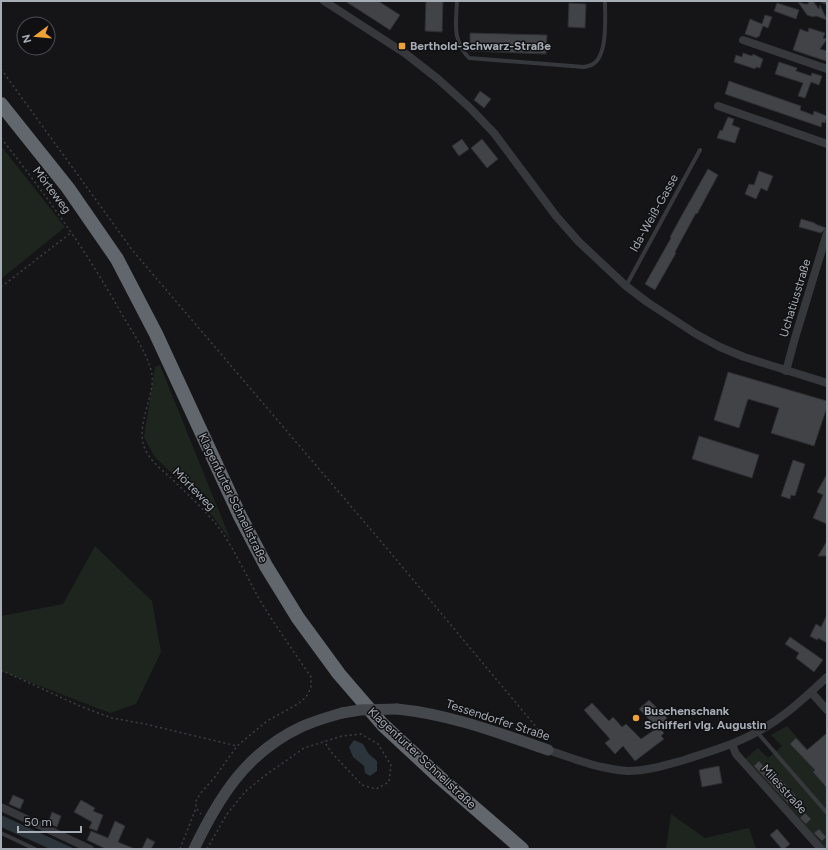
<svg xmlns="http://www.w3.org/2000/svg" width="828" height="850" viewBox="0 0 828 850" font-family="Figtree,sans-serif">
<style>
.green{fill:#1d251e}
.water{fill:#2b353b}
.building{fill:#414347;stroke:#2f2f33}
.lines{fill:none;stroke-linecap:round;stroke-linejoin:round}
.path{stroke:#3c3f43;stroke-width:1.5;stroke-dasharray:2 3;stroke-linecap:butt}
.lane{stroke:#36383c;stroke-width:4}
.street{stroke:#36383c;stroke-width:8}
.secondary{stroke:#44474c;stroke-width:11}
.highway{stroke:#62666d;stroke-width:14}
.secondary-bridge{stroke:#44474c;stroke-width:11}
.poi-dot{fill:#f0a134;stroke:#101012;stroke-width:1.5}
.labels{text-anchor:middle;dominant-baseline:central;stroke-width:3;stroke-linejoin:round;paint-order:stroke}
.poi-label{font-size:12px;font-weight:bold;fill:#a7adb7;stroke:#101012;text-anchor:start}
.street-label{font-size:12px;fill:#a7adb7;stroke:#101012}
</style>
<rect width="100%" height="100%" fill="#151517"/>
<path class="green" d="M 1,146 L 65,227 L 1,279 Z
M 160,365 L 231,541 L 206,507 L 154,456 L 144,437 L 155,367 Z
M 95,546 L 152,601 L 161,652 L 136,704 L 110,713 L 1,671 L 1,616 L 63,604 Z
M 787,726 L 827,771 L 827,849 L 825,849 L 745,759 L 758,748 L 768,758 L 782,746 L 771,735 Z
M 671,814 L 705,838 L 749,828 L 756,849 L 666,849 Z"/>
<path class="water" d="M 354,740 L 363,744 L 368,753 L 377,761 L 377,771 L 370,776 L 365,773 L 364,766 L 353,757 L 349,747 Z
M 1,815 L 75,849 L 50,849 L 1,827 Z"/>
<path class="building" d="M 345,1 L 378,1 L 400,15 L 390,30 Z
M 426,1 L 443,1 L 442,32 L 425,31 Z
M 809,1 L 813,1 L 819,9 L 820,5 L 827,20 L 816,16 L 813,17 L 807,15 L 798,2 L 805,4 L 808,4 Z
M 569,3 L 586,4 L 585,28 L 568,27 Z
M 777,3 L 799,10 L 796,19 L 774,11 Z
M 765,15 L 772,17 L 768,28 L 763,26 L 759,37 L 758,36 L 757,38 L 745,34 L 750,19 L 762,24 Z
M 809,28 L 825,33 L 823,38 L 827,39 L 820,49 L 827,51 L 826,61 L 793,50 L 800,29 L 808,32 Z
M 470,33 L 547,35 L 546,54 L 470,51 Z
M 743,53 L 752,56 L 753,54 L 763,59 L 760,68 L 756,67 L 755,69 L 734,62 L 736,55 L 742,57 Z
M 779,62 L 797,68 L 796,71 L 811,76 L 812,73 L 822,76 L 819,85 L 811,82 L 805,98 L 798,96 L 803,83 L 775,74 Z
M 729,81 L 801,106 L 800,110 L 813,115 L 814,111 L 827,116 L 825,123 L 822,122 L 821,127 L 725,94 Z
M 480,91 L 491,99 L 484,108 L 474,100 Z
M 728,117 L 734,119 L 732,125 L 740,128 L 735,143 L 717,138 L 720,130 L 722,131 Z
M 462,139 L 469,149 L 459,156 L 452,146 Z
M 482,139 L 498,159 L 487,168 L 471,148 Z
M 708,169 L 718,175 L 697,214 L 696,213 L 675,252 L 676,253 L 655,290 L 645,284 L 671,238 L 670,237 L 682,215 Z
M 759,171 L 773,176 L 767,191 L 761,188 L 756,199 L 745,194 L 749,184 L 754,185 Z
M 801,219 L 815,223 L 815,224 L 826,228 L 821,233 L 799,227 Z
M 728,372 L 827,401 L 827,407 L 814,446 L 771,433 L 779,408 L 748,399 L 739,428 L 714,420 Z
M 699,436 L 759,455 L 752,478 L 692,459 Z
M 793,460 L 805,464 L 795,496 L 791,495 L 790,499 L 781,496 Z
M 827,474 L 827,524 L 813,518 L 823,495 L 817,492 Z
M 827,541 L 827,556 L 818,556 Z
M 827,615 L 827,643 L 818,638 L 817,640 L 810,636 L 816,624 L 821,627 Z
M 790,637 L 823,660 L 814,672 L 796,658 L 799,653 L 785,644 Z
M 649,700 L 667,718 L 659,727 L 664,733 L 661,736 L 664,739 L 635,761 L 623,746 L 615,754 L 605,743 L 610,739 L 584,710 L 592,703 L 609,721 L 613,717 L 622,727 L 626,724 L 641,739 L 657,728 L 639,709 Z
M 827,733 L 827,788 L 813,772 L 815,770 L 790,744 L 796,738 L 807,750 Z
M 759,761 L 773,777 L 776,775 L 796,796 L 788,803 L 754,766 Z
M 719,766 L 722,783 L 702,787 L 699,770 Z
M 13,795 L 24,800 L 20,809 L 9,804 Z
M 81,800 L 95,808 L 93,811 L 103,815 L 97,831 L 89,828 L 92,822 L 74,812 Z
M 52,812 L 61,816 L 57,827 L 48,823 Z
M 805,813 L 811,819 L 806,824 L 800,818 Z
M 115,821 L 125,826 L 118,842 L 135,849 L 106,849 L 87,840 L 91,831 L 108,838 Z
M 777,829 L 790,844 L 784,849 L 782,849 L 770,835 Z
M 819,829 L 826,837 L 822,841 L 814,833 Z
M 147,838 L 155,842 L 151,849 L 142,849 Z"/>
<g class="lines">
<path class="path" d="M 1,69 L 133,251 L 384,545 L 537,728 L 543,737
M 1,138 C 45,194 87,251 121,313 C 132,331 145,350 151,370 C 158,392 134,425 145,449 C 150,461 162,470 171,478 C 186,493 202,507 216,524 C 234,547 246,576 261,602 C 277,628 294,652 311,677 L 311,688 L 306,697 L 298,704 L 267,721 L 237,746 L 215,777 L 200,794 L 196,801 L 196,808 L 201,814
M 1,287 L 72,232
M 1,670 L 82,707 L 112,718 L 145,724 L 237,746
M 180,849 L 196,808
M 207,849 L 227,814 L 245,792 L 263,777 L 304,748 L 342,736 L 361,734 L 378,744 L 391,765 L 389,782 L 376,789 L 362,785 L 331,752 L 324,741"/>
<path class="lane" d="M 457,1 C 456,24 452,40 469,58 L 584,67 C 587,66 591,66 593,64 C 608,55 605,17 605,1
M 822,1 L 827,3
M 626,286 L 700,150
M 757,732 L 827,813
M 1,833 L 35,849"/>
<path class="street" d="M 324,1 L 406,54 L 438,79 L 469,107 L 494,133 L 556,216 L 579,242 L 626,286 L 647,302 L 696,334 L 720,347 L 744,357 L 827,383
M 743,40 L 827,69
M 718,106 L 827,144
M 786,371 L 795,338 L 827,233
M 811,692 L 827,710
M 732,744 L 736,754 L 821,849
M 548,750 C 574,759 600,769 628,771 C 647,771 666,765 684,760 C 709,752 733,745 755,733 C 781,720 806,697 827,677
M 1,807 L 90,849"/>
<path class="secondary" d="M 397,709 C 449,714 499,733 548,750
M 194,849 C 219,797 246,753 301,727 C 314,721 328,717 342,713"/>
<path class="highway" d="M 1,104 L 68,188 L 117,259 L 156,334 L 240,516 L 266,566 L 298,618 L 339,674 L 383,725 L 439,777 L 522,849"/>
<path class="secondary-bridge" d="M 342,713 L 360,710 L 397,709"/>
</g>
<g class="poi-dot">
<rect x="398" y="42" width="8" height="8" rx="2"/>
<circle cx="636" cy="718" r="4"/>
</g>
<g class="labels">
<g class="poi-label">
<text x="410" y="46">Berthold-Schwarz-Straße</text>
<text x="644" y="711">Buschenschank<tspan x="644" dy="14">Schifferl vlg. Augustin</tspan></text>
</g>
<g class="street-label">
<text transform="translate(52 190) rotate(53)">Mörteweg</text>
<text transform="translate(654 213) rotate(-61)">Ida-Weiß-Gasse</text>
<text transform="translate(795 298) rotate(-73)">Uchatiusstraße</text>
<text transform="translate(194 489) rotate(45)">Mörteweg</text>
<text transform="translate(233 498) rotate(64)">Klagenfurter Schnellstraße</text>
<text transform="translate(498 720) rotate(18)">Tessendorfer Straße</text>
<text transform="translate(422 758) rotate(43)">Klagenfurter Schnellstraße</text>
<text transform="translate(784 789) rotate(48)">Milesstraße</text>
</g>
</g>
<rect width="828" height="850" fill="none" stroke="#a7adb7" stroke-width="4"/>
<g transform="translate(36 36) rotate(254)"><circle r="19" fill="#101012" stroke="#4c4f54"/>
<path d="M0-3L7 15L0 10L-7 15Z" fill="#f0a134"/>
<text y="-6" font-size="11" font-weight="bold" text-anchor="middle" fill="#a7adb7">N</text>
</g>
<path d="M18 826v6h63v-6" fill="none" stroke="#a7adb7" stroke-width="2"/>
<text x="24" y="826" font-size="12" fill="#a7adb7" stroke="#101012" stroke-width="3" paint-order="stroke">50 m</text>
</svg>
